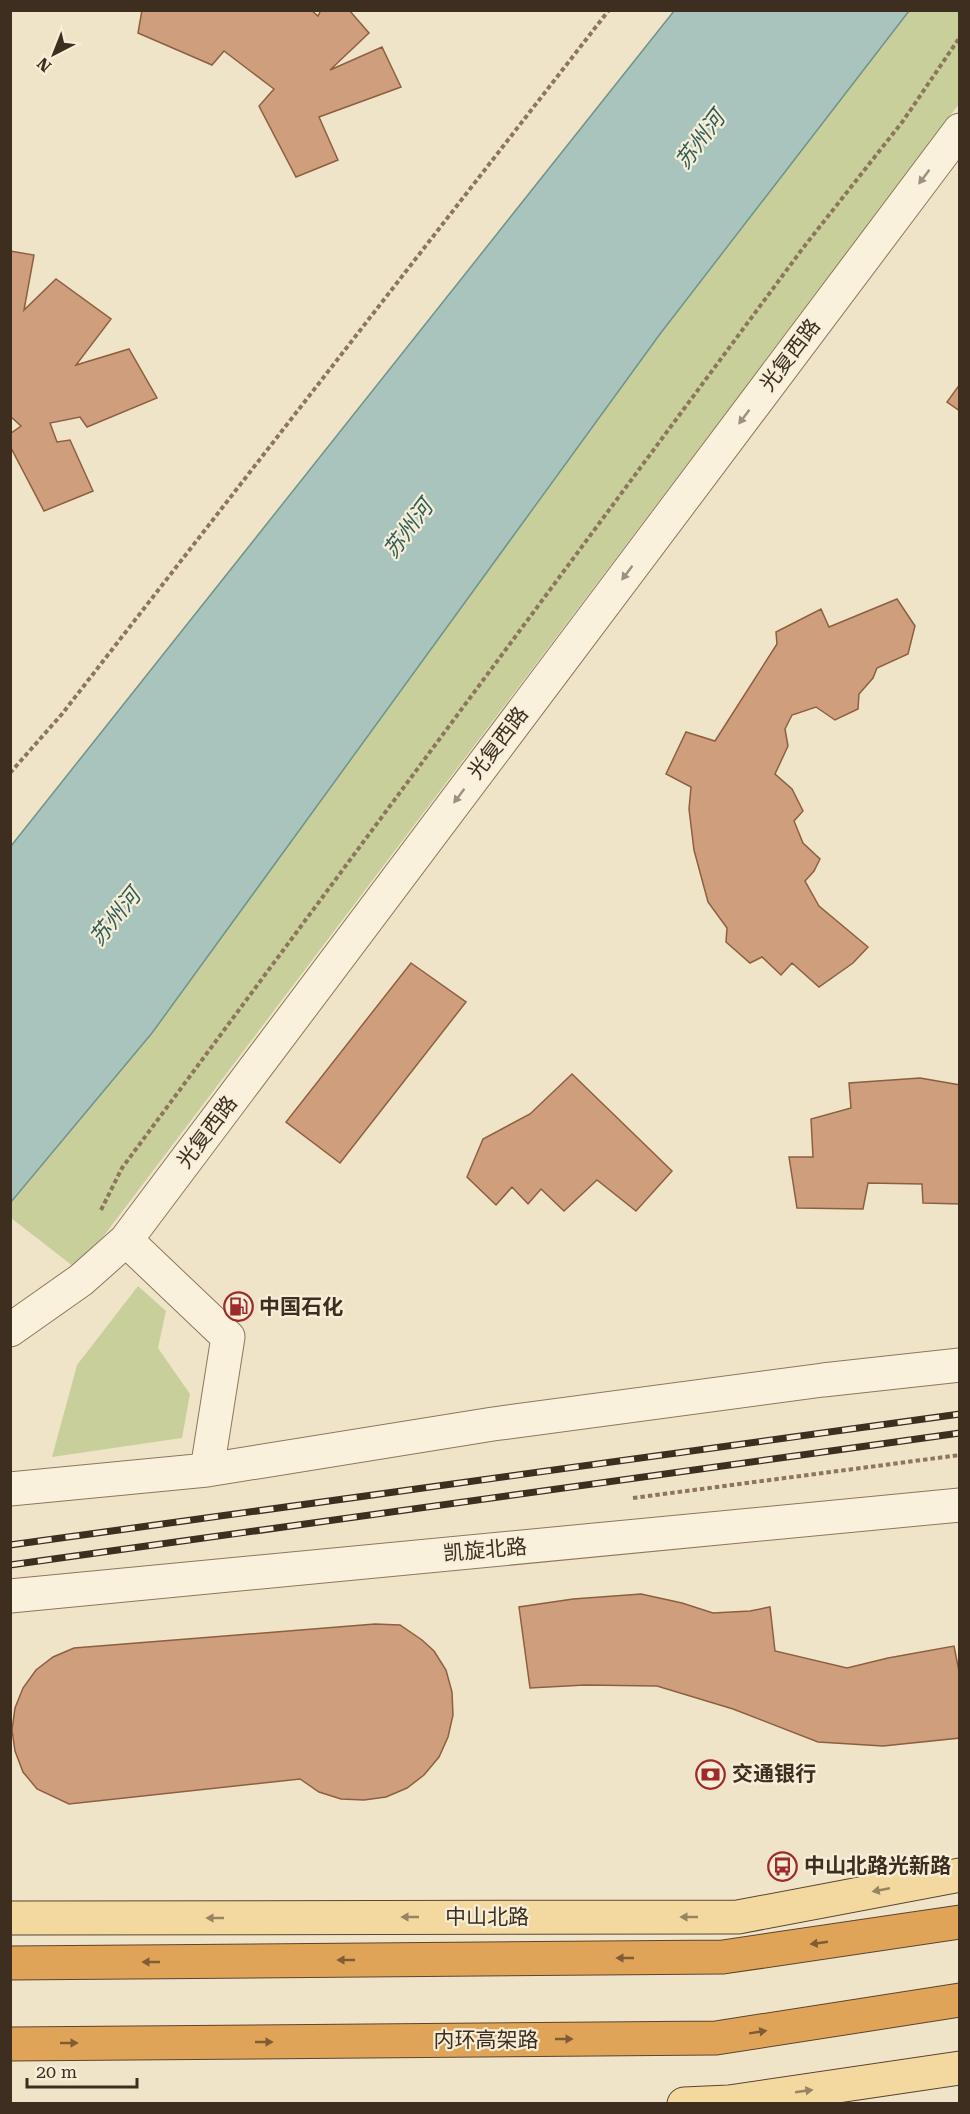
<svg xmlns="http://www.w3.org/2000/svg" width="970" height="2114" viewBox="0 0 970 2114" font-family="'Roboto Serif','Noto Sans SC',serif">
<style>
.green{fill:#c9cf9b}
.water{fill:#a9c4bc;stroke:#6f938a;stroke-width:1.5}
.building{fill:#cf9f7d;stroke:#8d5f41;stroke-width:1.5}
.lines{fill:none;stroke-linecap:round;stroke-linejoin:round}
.minor-casing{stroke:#8d765c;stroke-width:35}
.major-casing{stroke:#5b4430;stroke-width:35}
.highway-casing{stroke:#5b4430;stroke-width:35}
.path{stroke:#8d765c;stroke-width:4;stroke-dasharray:4.5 3;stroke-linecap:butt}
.minor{stroke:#faf1dc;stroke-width:33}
.major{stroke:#f3d9a0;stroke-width:33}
.highway{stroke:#e0a458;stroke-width:33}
.rail-casing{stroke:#3d2e20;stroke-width:7}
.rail{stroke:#f7eed8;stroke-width:4.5;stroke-dasharray:14;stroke-linecap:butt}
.oneway{fill:#9c907e}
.oneway2{fill:#988460}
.oneway3{fill:#7e5d36}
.labels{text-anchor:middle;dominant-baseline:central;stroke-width:4.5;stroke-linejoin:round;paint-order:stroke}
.street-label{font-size:21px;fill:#3d2e20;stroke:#f7eed8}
.poi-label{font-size:21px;font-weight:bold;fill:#3d2e20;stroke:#f7eed8;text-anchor:start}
.water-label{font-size:22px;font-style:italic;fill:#2f5d5a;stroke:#f7eed8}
</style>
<rect width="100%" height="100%" fill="#f0e4c8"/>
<path class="green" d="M 909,11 L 959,11 L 959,104 L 78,1270 L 11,1218 L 10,1202 L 152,1033 L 660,334 Z
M 138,1286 L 166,1311 L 158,1348 L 190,1394 L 182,1438 L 52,1457 L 77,1365 Z"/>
<path class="water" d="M 674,11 L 909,11 L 660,334 L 152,1033 L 11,1202 L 11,846 Z"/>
<path class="building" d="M 142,10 L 311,10 L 318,16 L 321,10 L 349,10 L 369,33 L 330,70 L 382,47 L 401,87 L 319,117 L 338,160 L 296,177 L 259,106 L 274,89 L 224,51 L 212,65 L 138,33 Z
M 10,251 L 34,255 L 24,310 L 56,279 L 111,319 L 76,365 L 129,349 L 157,398 L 87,427 L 80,417 L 50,423 L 57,442 L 70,440 L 93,491 L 44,511 L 10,446 L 10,434 L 21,426 L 10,416 Z
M 960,384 L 960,411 L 947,402 Z
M 897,599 L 915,626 L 908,654 L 877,668 L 873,678 L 859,694 L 858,709 L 835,720 L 816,707 L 792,715 L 785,729 L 788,746 L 775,774 L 792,789 L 803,811 L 794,821 L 803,843 L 820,859 L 814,871 L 805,881 L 819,906 L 868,947 L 853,963 L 819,987 L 792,963 L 781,975 L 762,957 L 750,963 L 726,942 L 727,928 L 708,902 L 694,850 L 689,809 L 691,787 L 666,774 L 686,732 L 715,741 L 777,644 L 776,632 L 821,609 L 829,627 Z
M 411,963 L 466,1002 L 340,1163 L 286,1122 Z
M 572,1074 L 672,1171 L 636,1211 L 597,1180 L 564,1211 L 541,1189 L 528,1204 L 512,1187 L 496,1205 L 467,1177 L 483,1139 L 530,1114 Z
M 920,1078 L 960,1085 L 960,1204 L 923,1203 L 922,1184 L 868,1183 L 863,1209 L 797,1208 L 789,1157 L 813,1157 L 811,1119 L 851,1108 L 849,1083 Z
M 641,1594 L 682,1603 L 713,1613 L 750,1611 L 770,1607 L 775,1651 L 847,1668 L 888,1658 L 954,1646 L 960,1676 L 960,1738 L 883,1746 L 818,1742 L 733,1709 L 657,1686 L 585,1685 L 530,1688 L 519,1607 L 573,1599 Z
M 375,1624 L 400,1625 L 422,1640 L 434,1651 L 446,1670 L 452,1692 L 453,1715 L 448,1737 L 439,1757 L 424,1775 L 407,1788 L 386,1797 L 364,1800 L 341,1799 L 319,1792 L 300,1779 L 69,1804 L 37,1789 L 23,1772 L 15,1751 L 12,1730 L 15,1708 L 23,1688 L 36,1670 L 53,1657 L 74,1648 Z"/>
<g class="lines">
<defs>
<path id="minor" d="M 126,1240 L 228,1337 L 207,1470
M 10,1330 L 81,1280 L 126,1240 L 960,130
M 10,1489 L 207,1470 L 493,1424 L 823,1380 L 960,1365
M 10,1596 L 960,1505"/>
<path id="major" d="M 10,1918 L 738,1917 L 960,1875
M 684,2104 L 729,2102 L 960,2068"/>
<path id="highway" d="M 10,1963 L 723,1957 L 960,1922
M 10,2044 L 716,2038 L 960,2000"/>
</defs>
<use href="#minor" class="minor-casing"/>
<use href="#major" class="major-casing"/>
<use href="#highway" class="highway-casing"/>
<path class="path" d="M 10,773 L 62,714 L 609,10
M 101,1210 L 122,1168 L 803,248 L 903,121 L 960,37
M 633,1498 L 960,1455"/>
<use href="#minor" class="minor"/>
<use href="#major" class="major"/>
<use href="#highway" class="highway"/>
<defs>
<path id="rail" d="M 10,1545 L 960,1414
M 10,1565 L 960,1433"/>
</defs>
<use href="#rail" class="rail-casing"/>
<use href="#rail" class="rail"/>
</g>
<defs><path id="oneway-solid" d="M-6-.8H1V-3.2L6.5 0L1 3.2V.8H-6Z" transform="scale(1.5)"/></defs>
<g class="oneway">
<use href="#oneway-solid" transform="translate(924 177) rotate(127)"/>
<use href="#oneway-solid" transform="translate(744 417) rotate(127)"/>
<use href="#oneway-solid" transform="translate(627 573) rotate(127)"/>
<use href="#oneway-solid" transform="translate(459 796) rotate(127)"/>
</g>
<g class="oneway2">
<use href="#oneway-solid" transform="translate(881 1890) rotate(169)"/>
<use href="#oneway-solid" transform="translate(410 1917) rotate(180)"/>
<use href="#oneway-solid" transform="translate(689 1917) rotate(180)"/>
<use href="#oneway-solid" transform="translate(215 1918) rotate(180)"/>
<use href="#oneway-solid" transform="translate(804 2091) rotate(-8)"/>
</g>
<g class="oneway3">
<use href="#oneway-solid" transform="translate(819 1943) rotate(172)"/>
<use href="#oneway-solid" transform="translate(625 1958) rotate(180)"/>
<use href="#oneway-solid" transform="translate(346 1960) rotate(180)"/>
<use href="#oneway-solid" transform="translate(151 1962) rotate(180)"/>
<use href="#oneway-solid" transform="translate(758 2032) rotate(-9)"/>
<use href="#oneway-solid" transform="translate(564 2039)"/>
<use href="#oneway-solid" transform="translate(264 2042)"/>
<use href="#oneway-solid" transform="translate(69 2043)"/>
</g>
<defs>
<symbol id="fuel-ring" viewBox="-11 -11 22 22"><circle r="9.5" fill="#f7eed8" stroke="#9e2a2b" stroke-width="1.5"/><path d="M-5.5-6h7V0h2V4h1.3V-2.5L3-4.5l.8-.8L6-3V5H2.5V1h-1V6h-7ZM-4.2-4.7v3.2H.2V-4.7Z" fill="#9e2a2b"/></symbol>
<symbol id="bank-ring" viewBox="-11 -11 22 22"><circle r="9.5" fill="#f7eed8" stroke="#9e2a2b" stroke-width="1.5"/><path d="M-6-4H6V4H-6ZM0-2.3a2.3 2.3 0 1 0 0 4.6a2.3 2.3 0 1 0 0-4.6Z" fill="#9e2a2b"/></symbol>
<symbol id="bus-ring" viewBox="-11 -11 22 22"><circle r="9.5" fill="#f7eed8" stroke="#9e2a2b" stroke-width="1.5"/><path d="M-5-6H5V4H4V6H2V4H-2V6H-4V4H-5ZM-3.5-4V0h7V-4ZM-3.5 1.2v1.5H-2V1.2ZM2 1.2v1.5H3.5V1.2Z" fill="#9e2a2b"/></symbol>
</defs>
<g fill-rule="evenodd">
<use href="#fuel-ring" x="222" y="1290" width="33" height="33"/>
<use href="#bank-ring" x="694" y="1758" width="33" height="33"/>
<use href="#bus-ring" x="766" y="1850" width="33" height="33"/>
</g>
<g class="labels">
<g class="street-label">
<text transform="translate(790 355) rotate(-53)">光复西路</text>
<text transform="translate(498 743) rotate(-53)">光复西路</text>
<text transform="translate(207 1132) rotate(-53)">光复西路</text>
<text transform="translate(485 1550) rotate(-5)">凯旋北路</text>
<text x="487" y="1917">中山北路</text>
<text x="486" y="2040">内环高架路</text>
</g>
<g class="poi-label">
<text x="259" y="1307">中国石化</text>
<text x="732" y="1774">交通银行</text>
<text x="804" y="1866">中山北路光新路</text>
</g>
<g class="water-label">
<text transform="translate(700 140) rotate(-53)">苏州河</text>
<text transform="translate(408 529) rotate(-53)">苏州河</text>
<text transform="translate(115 917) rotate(-51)">苏州河</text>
</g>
</g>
<rect width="970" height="2114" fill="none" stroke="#3d2e20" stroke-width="24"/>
<g transform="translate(54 54) rotate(222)" stroke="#f7eed8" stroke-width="4.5" paint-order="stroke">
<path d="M0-4.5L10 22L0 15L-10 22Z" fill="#3d2e20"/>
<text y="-9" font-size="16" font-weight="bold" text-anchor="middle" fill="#3d2e20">N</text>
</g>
<path d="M27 2078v9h110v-9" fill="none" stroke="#3d2e20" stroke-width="3"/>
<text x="36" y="2078" font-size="18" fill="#3d2e20" stroke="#f7eed8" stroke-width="4.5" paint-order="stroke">20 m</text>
</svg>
